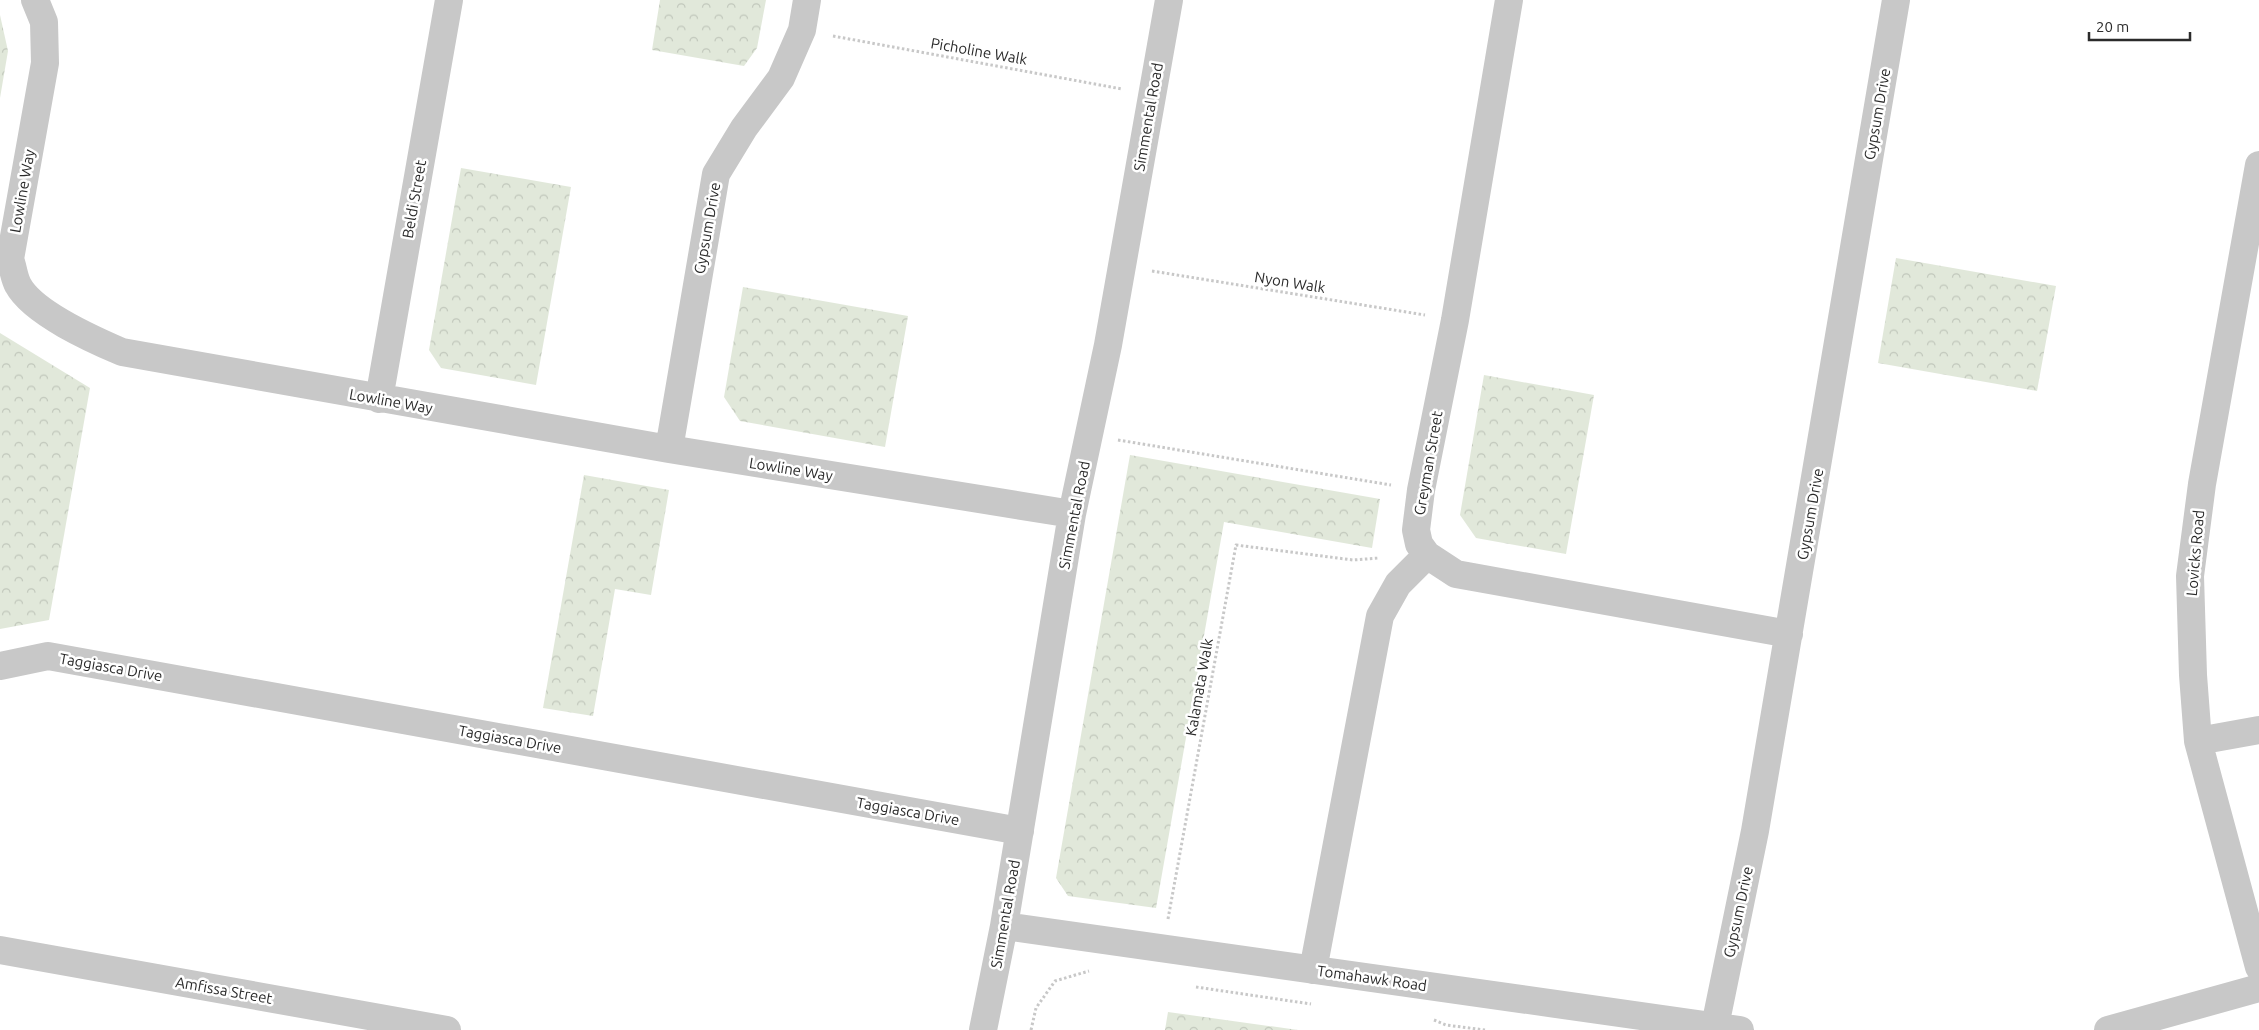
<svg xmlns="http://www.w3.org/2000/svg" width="2259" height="1030" viewBox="0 0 2259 1030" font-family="Ubuntu,sans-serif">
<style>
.forest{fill:url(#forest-crowns)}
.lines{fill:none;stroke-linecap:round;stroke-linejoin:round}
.path{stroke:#c8c8c8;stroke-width:3;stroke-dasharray:2.5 2.5;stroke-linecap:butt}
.minor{stroke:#c8c8c8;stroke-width:28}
.labels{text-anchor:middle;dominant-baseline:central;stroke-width:5;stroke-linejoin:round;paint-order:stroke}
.street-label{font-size:15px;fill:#2b2b2b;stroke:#fff}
</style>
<defs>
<pattern id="forest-crowns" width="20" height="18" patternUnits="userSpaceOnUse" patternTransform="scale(1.25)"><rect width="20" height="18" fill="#e1e8da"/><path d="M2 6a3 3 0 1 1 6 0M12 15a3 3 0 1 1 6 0" fill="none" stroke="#c1c7bb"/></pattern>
</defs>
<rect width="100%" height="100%" fill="#fff"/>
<path class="forest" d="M 660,0 L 766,0 L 757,48 L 744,66 L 652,50 Z
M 0,15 L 8,51 L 0,98 Z
M 461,168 L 571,187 L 536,385 L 441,368 L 429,350 Z
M 1896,258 L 2056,286 L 2037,391 L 1878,363 Z
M 743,287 L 908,316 L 885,447 L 740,421 L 724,397 Z
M 0,333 L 90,388 L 49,620 L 0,629 Z
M 1484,375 L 1594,395 L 1566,554 L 1476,538 L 1460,515 Z
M 1130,455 L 1380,499 L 1372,548 L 1224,522 L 1156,908 L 1068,896 L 1056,878 Z
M 584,475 L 669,490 L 651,595 L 615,589 L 593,716 L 543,708 Z
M 1168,1012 L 1298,1030 L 1165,1030 Z"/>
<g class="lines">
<path class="path" d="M 833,36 L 1122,89
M 1152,271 L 1425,315
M 1118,440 L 1391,485
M 1168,919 L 1236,545 L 1353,560 L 1379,558
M 1196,987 L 1311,1004
M 1434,1020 L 1446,1025 L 1485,1030
M 1031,1030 L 1036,1008 L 1055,981 L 1089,971"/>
<path class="minor" d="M 35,0 L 44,22 L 45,63 L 10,259 C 13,267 14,278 18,285 C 33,313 94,340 122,352 L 669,449 L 1072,514
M 1509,0 L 1455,320 L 1421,490 L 1416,530 L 1419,544 L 1427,555 L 1456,574 L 1789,634
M 2259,165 L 2202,484 L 2190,576 L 2193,675 L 2198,741 L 2259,967
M 379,399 L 449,0
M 669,449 L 716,174 L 744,128 L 781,78 L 802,30 L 807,0
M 0,666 L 48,656 L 1020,831
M 2198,741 L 2259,730
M 1004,926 L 1740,1030
M 0,950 L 447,1030
M 1313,970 L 1380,616 L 1398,584 L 1427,555
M 1715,1026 L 1755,831 L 1896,0
M 983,1030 L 1004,926 L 1072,514 L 1108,345 L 1169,0
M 2108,1030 L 2259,988"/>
</g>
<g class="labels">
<g class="street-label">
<text transform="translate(979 51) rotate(10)">Picholine Walk</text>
<text transform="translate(1877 114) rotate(-80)">Gypsum Drive</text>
<text transform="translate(1148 117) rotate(-80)">Simmental Road</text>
<text transform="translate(22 191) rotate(-80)">Lowline Way</text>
<text transform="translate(414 199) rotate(-80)">Beldi Street</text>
<text transform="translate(707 228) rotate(-80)">Gypsum Drive</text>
<text transform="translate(1290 282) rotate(9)">Nyon Walk</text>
<text transform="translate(391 401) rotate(10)">Lowline Way</text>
<text transform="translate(1428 463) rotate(-80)">Greyman Street</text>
<text transform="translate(791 469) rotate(9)">Lowline Way</text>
<text transform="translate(1810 514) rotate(-80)">Gypsum Drive</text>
<text transform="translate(1074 515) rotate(-79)">Simmental Road</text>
<text transform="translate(2195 553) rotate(-85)">Lovicks Road</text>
<text transform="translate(111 667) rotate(10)">Taggiasca Drive</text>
<text transform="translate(1199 687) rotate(-80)">Kalamata Walk</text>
<text transform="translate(510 739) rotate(10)">Taggiasca Drive</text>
<text transform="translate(908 811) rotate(10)">Taggiasca Drive</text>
<text transform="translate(1738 912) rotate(-78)">Gypsum Drive</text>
<text transform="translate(1005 914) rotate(-80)">Simmental Road</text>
<text transform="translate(1372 978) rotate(8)">Tomahawk Road</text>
<text transform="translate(224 990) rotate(10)">Amfissa Street</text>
</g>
</g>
<path d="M2089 32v8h101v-8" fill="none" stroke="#2b2b2b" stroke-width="2.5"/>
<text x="2096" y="32" font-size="15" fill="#2b2b2b" stroke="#ffffff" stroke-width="4" paint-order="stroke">20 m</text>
</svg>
